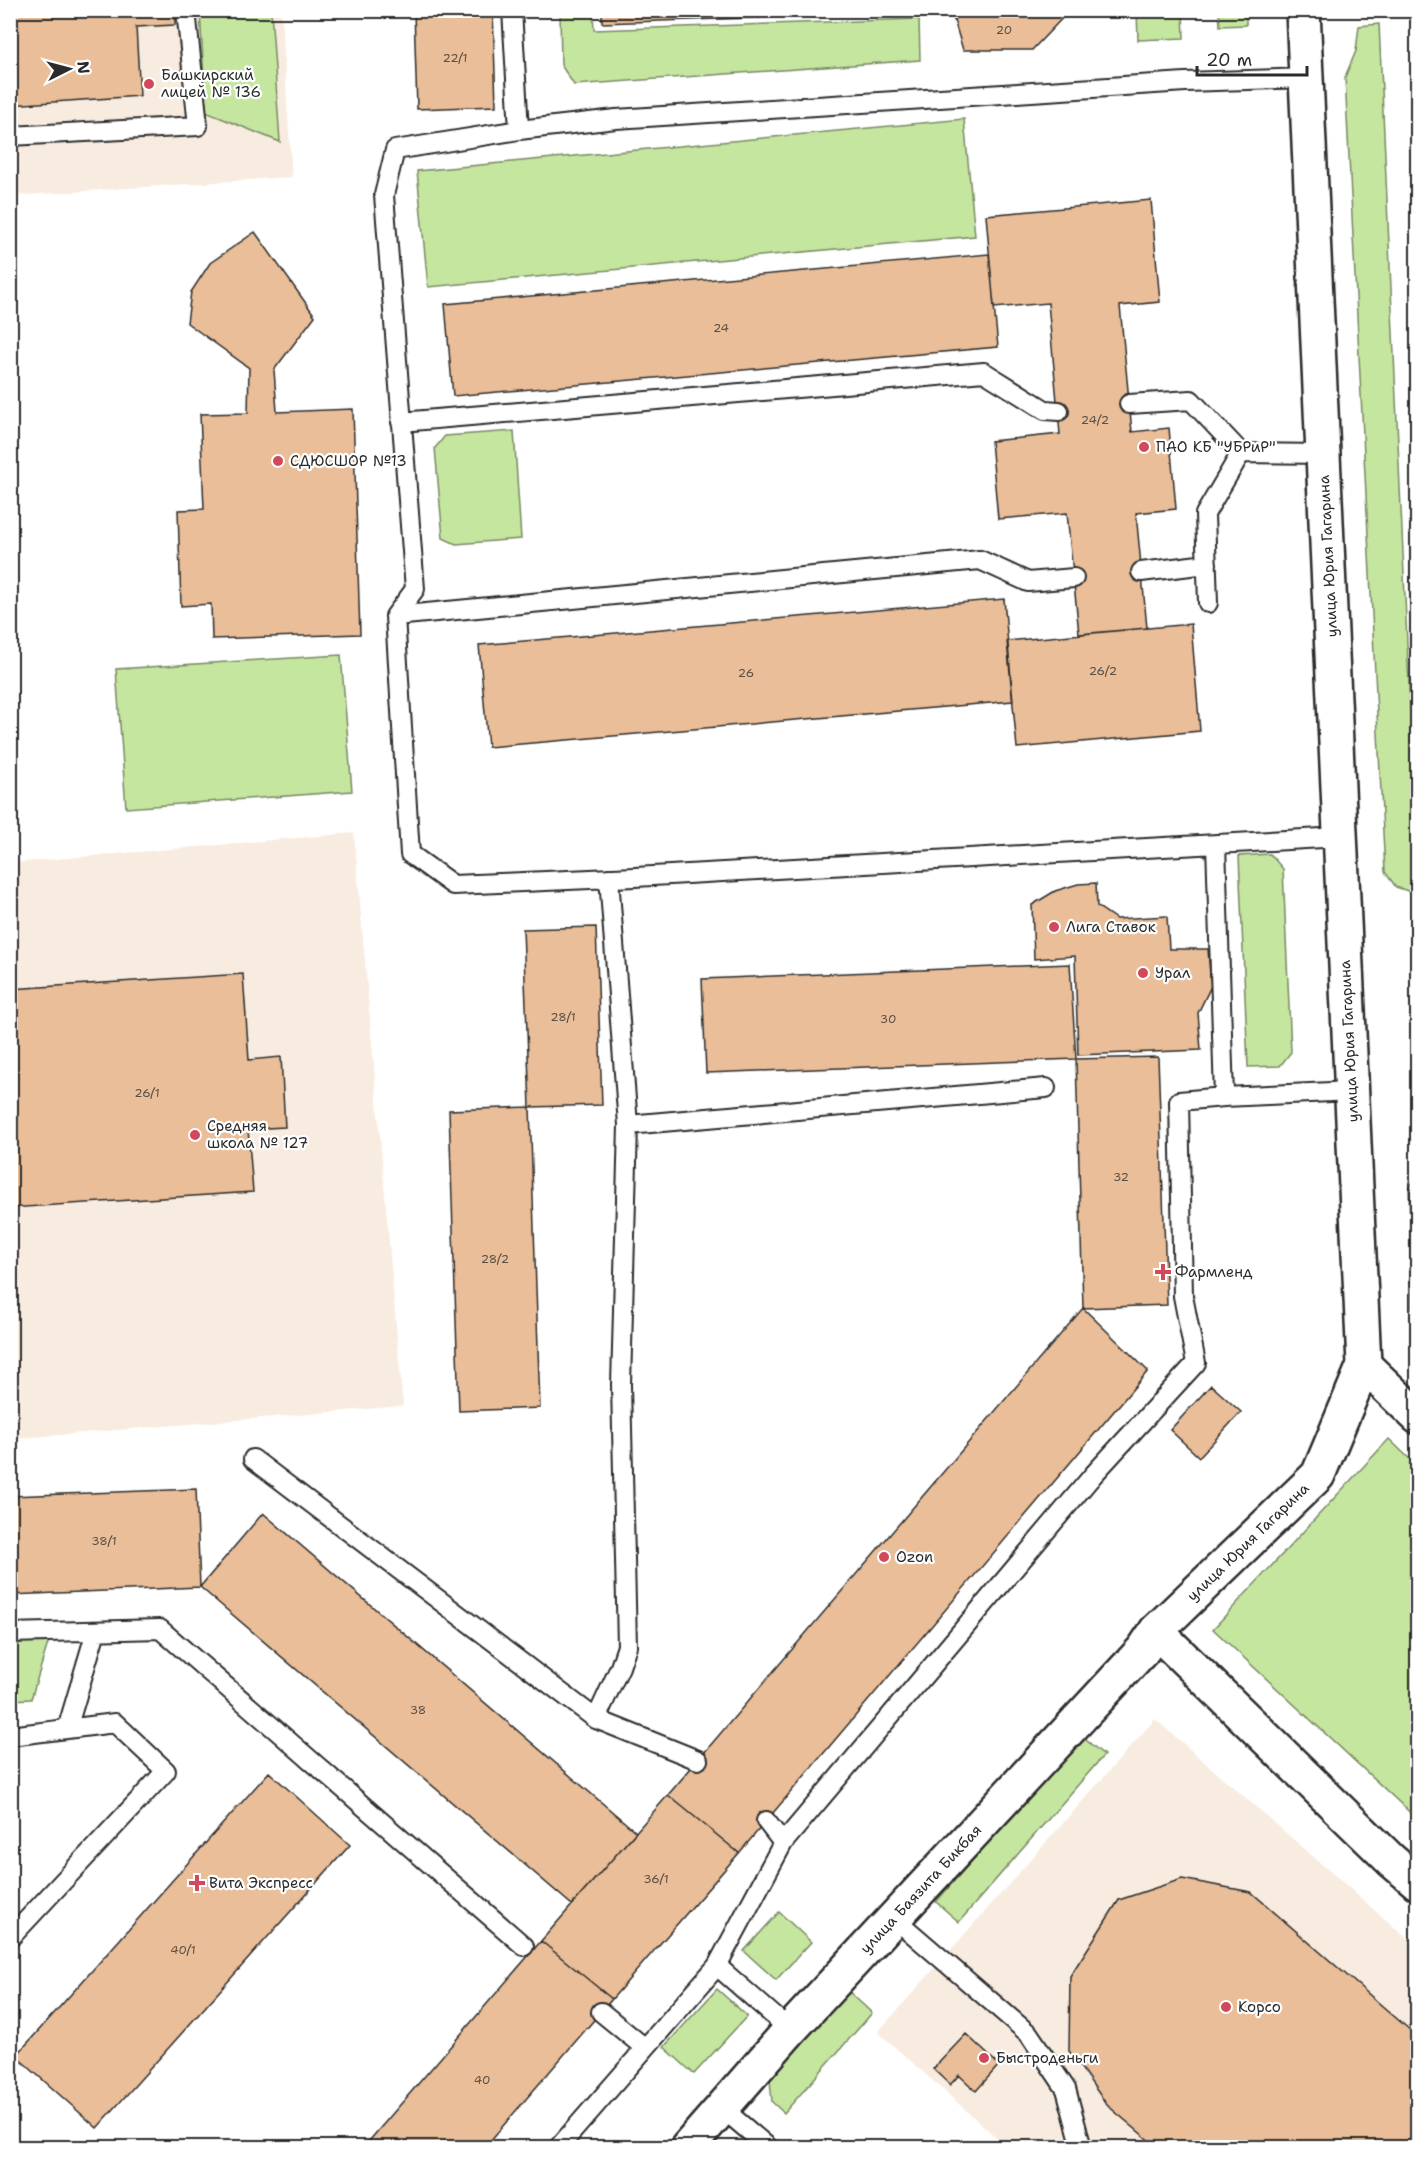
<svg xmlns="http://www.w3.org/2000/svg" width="1428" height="2158" viewBox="0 0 1428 2158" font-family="'Shantell Sans',sans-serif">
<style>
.built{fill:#f8ece0}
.green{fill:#c5e69f;stroke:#788865;stroke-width:1.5}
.building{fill:#e9be98;stroke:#2b2b2b;stroke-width:1.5}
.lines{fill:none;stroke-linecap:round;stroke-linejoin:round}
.service-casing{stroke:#2b2b2b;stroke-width:22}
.minor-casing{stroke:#2b2b2b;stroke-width:38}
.secondary-casing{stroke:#2b2b2b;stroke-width:38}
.service{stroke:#fff;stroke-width:18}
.minor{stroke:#fff;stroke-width:33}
.secondary{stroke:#fff;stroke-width:33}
.poi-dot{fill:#d1495b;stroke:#fff;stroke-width:2}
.labels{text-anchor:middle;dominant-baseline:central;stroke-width:4.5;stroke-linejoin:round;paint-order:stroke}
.number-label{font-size:12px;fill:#5a5046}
.poi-label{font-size:15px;fill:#2b2b2b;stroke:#fff;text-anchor:start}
.street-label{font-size:15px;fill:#2b2b2b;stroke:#fff}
</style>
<rect width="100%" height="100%" fill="#fff"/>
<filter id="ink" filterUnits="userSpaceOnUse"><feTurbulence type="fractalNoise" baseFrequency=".0167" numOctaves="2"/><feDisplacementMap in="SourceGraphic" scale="12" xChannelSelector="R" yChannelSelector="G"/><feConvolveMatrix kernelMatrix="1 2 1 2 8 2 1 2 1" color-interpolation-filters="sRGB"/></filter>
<g filter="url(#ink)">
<path class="built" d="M 11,11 L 281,11 L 292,177 L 11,196 Z
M 354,833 L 403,1406 L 11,1439 L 11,863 Z
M 1155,1719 L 1417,1947 L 1417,2147 L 1007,2147 L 878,2032 Z"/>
<path class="green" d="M 200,11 L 271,11 L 280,142 L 206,112 Z
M 560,11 L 593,11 L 594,30 L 919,19 L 920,60 L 574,85 L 561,65 Z
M 1137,11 L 1183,11 L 1184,38 L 1138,40 Z
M 1219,11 L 1246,11 L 1246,25 L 1220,26 Z
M 1379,24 L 1417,862 L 1417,894 L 1396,887 L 1385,872 L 1345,77 L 1356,51 L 1359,26 Z
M 964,119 L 975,236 L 428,287 L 417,171 Z
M 514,431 L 521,539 L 456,544 L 443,538 L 435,448 L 445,436 Z
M 341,655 L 352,791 L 126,808 L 116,669 Z
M 1270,854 L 1283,869 L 1291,1052 L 1280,1066 L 1248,1067 L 1239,856 Z
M 1416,1176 L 1418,1176 L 1418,1308 L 1412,1308 L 1409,1189 Z
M 1389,1439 L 1417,1466 L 1417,1819 L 1213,1629 Z
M 49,1640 L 31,1699 L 11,1700 L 10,1642 Z
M 1080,1735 L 1104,1755 L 959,1922 L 936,1902 Z
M 779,1912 L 811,1942 L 776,1980 L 744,1951 Z
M 717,1989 L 747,2016 L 694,2074 L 664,2047 Z
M 848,1991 L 872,2013 L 784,2113 L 772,2102 L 770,2080 Z"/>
<path class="building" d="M 10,10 L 175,10 L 175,25 L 136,27 L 140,96 L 10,105 Z
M 414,10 L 493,10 L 496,106 L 417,109 Z
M 602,10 L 951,10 L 951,11 L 602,23 Z
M 1070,10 L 1032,50 L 963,50 L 951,10 Z
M 1151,200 L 1160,302 L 1120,306 L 1132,432 L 1169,428 L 1176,509 L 1136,513 L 1147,628 L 1079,634 L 1067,513 L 998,519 L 991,441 L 1060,434 L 1048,303 L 994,308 L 986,215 Z
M 255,232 L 315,316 L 274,370 L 277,412 L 353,409 L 360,634 L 212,639 L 211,604 L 181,606 L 178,510 L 204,509 L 200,414 L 248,413 L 249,368 L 187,323 L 191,292 L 210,263 Z
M 989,254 L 998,347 L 453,396 L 445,304 Z
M 1004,599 L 1013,701 L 488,747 L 479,645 Z
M 1191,624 L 1200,731 L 1017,748 L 1007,641 Z
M 1096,883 L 1097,906 L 1116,919 L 1167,916 L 1169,949 L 1208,949 L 1211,986 L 1198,1013 L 1201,1050 L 1078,1055 L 1075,956 L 1034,959 L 1032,905 L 1055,891 L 1078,884 Z
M 596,927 L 602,1105 L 530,1107 L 523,929 Z
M 1070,964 L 1076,1059 L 706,1073 L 702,979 Z
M 243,974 L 249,1060 L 281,1057 L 285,1127 L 248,1129 L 253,1192 L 10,1208 L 10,989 Z
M 1158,1057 L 1167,1305 L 1083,1308 L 1076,1059 Z
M 530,1107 L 540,1408 L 459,1411 L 449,1110 Z
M 1083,1308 L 1148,1371 L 739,1853 L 668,1795 Z
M 1211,1385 L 1241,1412 L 1199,1457 L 1170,1430 Z
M 196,1489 L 200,1587 L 10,1595 L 10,1496 Z
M 263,1513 L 636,1832 L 572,1905 L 200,1587 Z
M 269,1772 L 350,1845 L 97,2128 L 16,2056 Z
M 668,1795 L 739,1853 L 612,1999 L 541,1941 Z
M 1182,1879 L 1251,1892 L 1418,2037 L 1418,2148 L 1158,2148 L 1107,2105 L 1069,2051 L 1070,1976 L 1119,1900 Z
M 541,1941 L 612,1999 L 484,2148 L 363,2148 Z
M 966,2034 L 999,2065 L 976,2091 L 959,2075 L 950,2085 L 933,2069 Z"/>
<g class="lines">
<defs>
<path id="service" d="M 512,10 L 519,130
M 1307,78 L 1185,82 L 616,119 L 519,130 L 395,150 L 384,195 L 415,589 L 395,616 L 410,854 L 453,885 L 635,877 L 1340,837
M 10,136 L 198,126 L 186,10
M 1129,404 L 1191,400 L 1241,453 L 1323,454
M 401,422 L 984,372 L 1045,410 L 1059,411
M 1141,572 L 1207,564
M 1208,603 L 1205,514 L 1241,453
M 395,616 L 980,560 L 1028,582 L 1074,578
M 609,878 L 628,1125 L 1046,1088
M 1224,1097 L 1352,1091
M 253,1459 L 596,1719 L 698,1760
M 10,1633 L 160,1629 L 524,1946
M 596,1719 L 620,1667 L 627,1646 L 621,1385 L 628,1125
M 67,1729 L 96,1631
M 10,1736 L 115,1723 L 166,1771 L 10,1938
M 766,1821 L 783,1843
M 894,1918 L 1029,2034 L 1066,2089 L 1082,2148
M 601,2012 L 645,2048
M 790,2030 L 717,1966 L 783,1843 L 1094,1474 L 1196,1363 L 1183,1296 L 1179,1101 L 1224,1097 L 1216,844
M 722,2108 L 769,2148
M 558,2148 L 717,1966"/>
<path id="minor" d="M 1364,1365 L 1418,1417
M 687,2148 L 790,2030 L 1143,1650 L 1156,1631"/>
<path id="secondary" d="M 1303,10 L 1364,1365 L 1318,1475 L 1156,1631 L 1391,1860 L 1418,1883"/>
</defs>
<use href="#service" class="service-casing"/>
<use href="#minor" class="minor-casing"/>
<use href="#secondary" class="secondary-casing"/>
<use href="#service" class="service"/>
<use href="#minor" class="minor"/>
<use href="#secondary" class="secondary"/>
</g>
</g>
<g class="poi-dot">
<circle cx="149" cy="84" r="6"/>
<circle cx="1144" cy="447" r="6"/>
<circle cx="278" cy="461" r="6"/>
<circle cx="1054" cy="927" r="6"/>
<circle cx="1143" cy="973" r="6"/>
<circle cx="195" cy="1135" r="6"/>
<path d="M1160 1263h6v6h6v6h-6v6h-6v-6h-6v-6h6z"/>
<circle cx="884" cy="1557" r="6"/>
<path d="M194 1874h6v6h6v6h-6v6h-6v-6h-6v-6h6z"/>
<circle cx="1226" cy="2007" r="6"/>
<circle cx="984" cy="2058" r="6"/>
</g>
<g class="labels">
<g class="number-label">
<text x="1004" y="30">20</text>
<text x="455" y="58">22/1</text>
<text x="721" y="328">24</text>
<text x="1095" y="420">24/2</text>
<text x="1103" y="671">26/2</text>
<text x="746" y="673">26</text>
<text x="563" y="1017">28/1</text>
<text x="888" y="1019">30</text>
<text x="147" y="1093">26/1</text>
<text x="1121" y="1177">32</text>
<text x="495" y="1259">28/2</text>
<text x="104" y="1541">38/1</text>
<text x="418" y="1710">38</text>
<text x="656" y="1879">36/1</text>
<text x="183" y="1950">40/1</text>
<text x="482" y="2080">40</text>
</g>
<g class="poi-label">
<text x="161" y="75">Башкирский<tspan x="161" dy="17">лицей № 136</tspan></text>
<text x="1156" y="447">ПАО КБ "УБРиР"</text>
<text x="290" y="461">СДЮСШОР №13</text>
<text x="1066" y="927">Лига Ставок</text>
<text x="1155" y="973">Урал</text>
<text x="207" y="1126">Средняя<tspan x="207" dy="17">школа № 127</tspan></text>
<text x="1175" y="1272">Фармленд</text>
<text x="896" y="1557">Ozon</text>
<text x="209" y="1883">Вита Экспресс</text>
<text x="1238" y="2007">Корсо</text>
<text x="996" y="2058">Быстроденьги</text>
</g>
<g class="street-label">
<text transform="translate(1328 556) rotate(-93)">улица Юрия Гагарина</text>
<text transform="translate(1349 1041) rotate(-93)">улица Юрия Гагарина</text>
<text transform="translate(1248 1542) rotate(-44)">улица Юрия Гагарина</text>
<text transform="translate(921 1889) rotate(-47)">улица Баязита Бикбая</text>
</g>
</g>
<rect width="1428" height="2158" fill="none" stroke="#fff" stroke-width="36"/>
<rect x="18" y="18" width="1392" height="2122" fill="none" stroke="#2b2b2b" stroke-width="2" filter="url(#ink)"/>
<g transform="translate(69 69) rotate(84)" stroke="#ffffff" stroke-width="4.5" paint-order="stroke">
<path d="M0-4.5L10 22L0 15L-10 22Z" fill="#2b2b2b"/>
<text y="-9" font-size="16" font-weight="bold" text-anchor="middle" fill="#2b2b2b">N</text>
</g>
<path d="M1197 66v9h110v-9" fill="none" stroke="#2b2b2b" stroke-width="3"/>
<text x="1206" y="66" font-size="18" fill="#2b2b2b" stroke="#ffffff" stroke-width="4.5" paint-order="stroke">20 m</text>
</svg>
